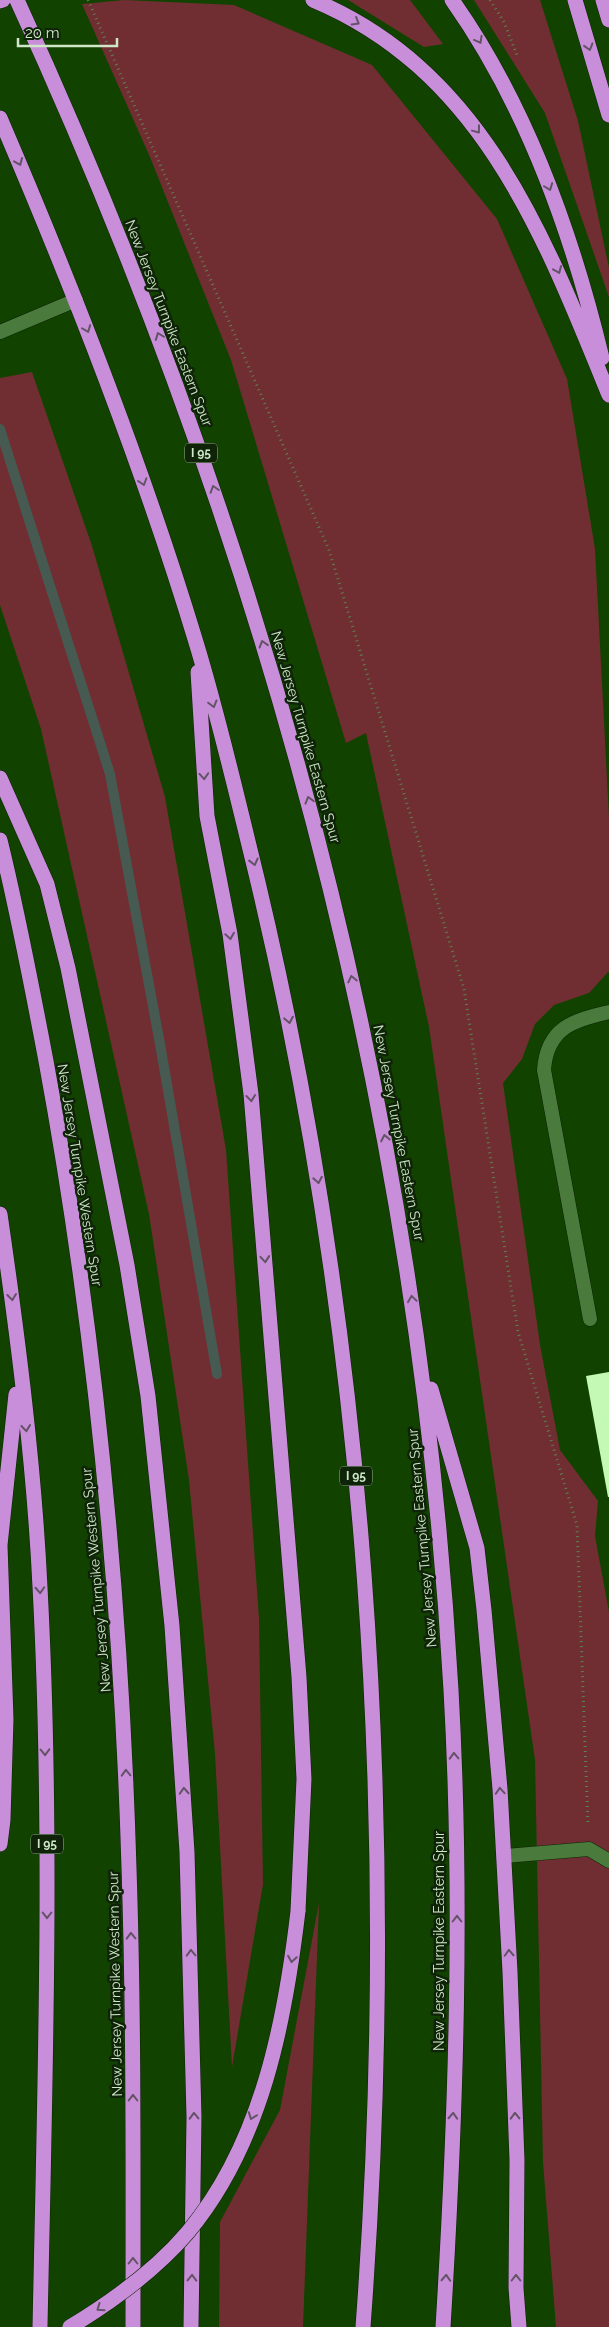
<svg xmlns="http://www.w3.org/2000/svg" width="609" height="2327" viewBox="0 0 609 2327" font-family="Raleway,sans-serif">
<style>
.green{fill:#702e32}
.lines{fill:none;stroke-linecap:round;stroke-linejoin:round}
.stream{stroke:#465a51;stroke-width:10}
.building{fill:#c3f8b5}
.service-casing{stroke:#0b2404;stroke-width:15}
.motorway-casing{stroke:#0b2404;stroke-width:16}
.path{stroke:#5c834e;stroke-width:3;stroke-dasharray:1 4;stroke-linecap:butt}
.service{stroke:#4a7a3c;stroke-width:14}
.motorway{stroke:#c98ed9;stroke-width:15}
.motorway-bridge-casing{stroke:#0b2404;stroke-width:16;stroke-linecap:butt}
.motorway-bridge{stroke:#c98ed9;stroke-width:15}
.oneway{stroke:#635367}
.labels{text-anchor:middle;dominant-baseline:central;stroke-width:5;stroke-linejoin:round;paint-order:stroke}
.shield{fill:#0f2309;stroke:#95ad8e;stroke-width:1}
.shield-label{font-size:12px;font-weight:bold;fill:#cee8c7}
.street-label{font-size:14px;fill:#cee8c7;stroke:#0f2309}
</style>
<rect width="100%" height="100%" fill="#124200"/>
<path class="green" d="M 124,0 L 234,5 L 372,65 L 497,219 L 567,379 L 595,549 L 609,818 L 609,971 L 589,993 L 554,1005 L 535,1024 L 522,1059 L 503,1083 L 540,1345 L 560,1450 L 598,1501 L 595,1536 L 609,1612 L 609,2327 L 556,2327 L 543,2162 L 535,1760 L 429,1027 L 366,733 L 346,743 L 231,360 L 150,157 L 82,4 Z
M 348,0 L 410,0 L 443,44 L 424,47 Z
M 474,0 L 540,0 L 578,121 L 609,268 L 609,297 L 545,113 Z
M 32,372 L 92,546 L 165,797 L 226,1150 L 259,1619 L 263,1884 L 232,2067 L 215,1754 L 189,1480 L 149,1214 L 41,729 L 0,605 L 0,378 Z
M 319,1903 L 303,2327 L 219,2327 L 220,2222 L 280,2110 Z"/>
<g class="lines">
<path class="stream" d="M 0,429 L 110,774 L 160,1044 L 217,1374"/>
</g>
<path class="building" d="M 609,1372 L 609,1497 L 608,1497 L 586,1376 Z"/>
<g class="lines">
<defs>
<path id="service" d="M 0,332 L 76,300
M 590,1319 L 544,1070 C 547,1028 573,1020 609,1012
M 504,1856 L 589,1849 L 609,1861"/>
<path id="motorway" d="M 17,0 C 263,536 418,1100 451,1690 C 463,1902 456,2115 443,2327
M 313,0 C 483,71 545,238 609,395
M 452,0 C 527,106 572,233 602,358
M 575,0 L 609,115
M 603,0 L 609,20
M 0,1 L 3,0
M 0,118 C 73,288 141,461 195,639 C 215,704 231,771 247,837 C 368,1322 400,1829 363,2327
M 198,672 L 207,816 L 230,934 L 251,1094 L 299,1677 L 304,1779 L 298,1911
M 0,778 L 47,884 L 68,968 L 127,1265 L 148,1396 L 172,1626 L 187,1852 L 194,2117 L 191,2327
M 0,840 C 18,913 32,987 46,1061 C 95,1327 121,1598 129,1868 C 134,2021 133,2174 133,2327
M 0,1214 C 18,1338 34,1463 40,1587 C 53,1833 45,2081 40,2327
M 431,1389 L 477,1548 L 484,1610 L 500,1789 L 510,1972 L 517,2160 L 516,2288 L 519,2327
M 0,1844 L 3,1820 L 6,1719 L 0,1545 L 16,1394"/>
</defs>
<use href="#service" class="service-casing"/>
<use href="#motorway" class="motorway-casing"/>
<path class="path" d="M 88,0 L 329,550 L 464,989 L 518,1332 L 577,1525 L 588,1826
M 490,0 L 504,22 L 517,55"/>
<use href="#service" class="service"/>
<use href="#motorway" class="motorway"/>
<defs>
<path id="motorway-bridge" d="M 70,2327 C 113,2301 155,2271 188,2232 C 262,2143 285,2022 298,1911"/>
</defs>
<use href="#motorway-bridge" class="motorway-bridge-casing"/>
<use href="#motorway-bridge" class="motorway-bridge"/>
</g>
<defs><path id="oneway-chevron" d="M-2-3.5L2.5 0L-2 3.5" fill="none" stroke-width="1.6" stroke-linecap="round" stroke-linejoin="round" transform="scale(1.25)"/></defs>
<g class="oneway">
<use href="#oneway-chevron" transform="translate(356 22) rotate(31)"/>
<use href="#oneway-chevron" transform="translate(479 40) rotate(61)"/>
<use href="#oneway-chevron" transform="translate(589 47) rotate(73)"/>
<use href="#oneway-chevron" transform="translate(477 130) rotate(53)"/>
<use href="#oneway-chevron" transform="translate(19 162) rotate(67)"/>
<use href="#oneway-chevron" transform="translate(549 187) rotate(69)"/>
<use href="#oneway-chevron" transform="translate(558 270) rotate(67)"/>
<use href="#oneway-chevron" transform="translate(87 329) rotate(69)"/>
<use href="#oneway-chevron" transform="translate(159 336) rotate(-111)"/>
<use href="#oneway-chevron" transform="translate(143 482) rotate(72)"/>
<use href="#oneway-chevron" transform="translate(214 489) rotate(-108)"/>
<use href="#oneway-chevron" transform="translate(263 644) rotate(-107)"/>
<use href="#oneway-chevron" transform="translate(213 704) rotate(75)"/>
<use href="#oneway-chevron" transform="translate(204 776) rotate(86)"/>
<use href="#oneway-chevron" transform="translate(309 800) rotate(-106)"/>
<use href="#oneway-chevron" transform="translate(254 862) rotate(76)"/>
<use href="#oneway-chevron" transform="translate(230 936) rotate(81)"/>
<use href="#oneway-chevron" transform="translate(352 979) rotate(-103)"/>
<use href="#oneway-chevron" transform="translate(289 1020) rotate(79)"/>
<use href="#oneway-chevron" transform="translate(251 1098) rotate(84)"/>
<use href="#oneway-chevron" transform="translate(385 1138) rotate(-101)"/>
<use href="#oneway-chevron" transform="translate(318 1180) rotate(80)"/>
<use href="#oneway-chevron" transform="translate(265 1259) rotate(85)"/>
<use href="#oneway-chevron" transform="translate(12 1297) rotate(83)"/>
<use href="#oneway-chevron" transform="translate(412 1299) rotate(-98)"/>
<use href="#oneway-chevron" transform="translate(26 1428) rotate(84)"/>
<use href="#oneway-chevron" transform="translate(40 1590) rotate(87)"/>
<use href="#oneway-chevron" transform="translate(45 1752) rotate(89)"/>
<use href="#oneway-chevron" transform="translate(454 1756) rotate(-92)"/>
<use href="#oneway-chevron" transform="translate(126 1773) rotate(-92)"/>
<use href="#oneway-chevron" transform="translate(184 1791) rotate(-93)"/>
<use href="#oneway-chevron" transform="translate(500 1791) rotate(-94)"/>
<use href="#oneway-chevron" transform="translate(47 1915) rotate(90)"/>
<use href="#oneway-chevron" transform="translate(457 1919) rotate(-90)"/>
<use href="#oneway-chevron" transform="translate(131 1936) rotate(-91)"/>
<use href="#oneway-chevron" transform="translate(191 1953) rotate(-92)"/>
<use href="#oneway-chevron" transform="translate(509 1953) rotate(-93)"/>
<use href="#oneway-chevron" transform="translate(292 1959) rotate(99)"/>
<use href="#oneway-chevron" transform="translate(133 2098) rotate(-90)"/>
<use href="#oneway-chevron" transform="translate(194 2116) rotate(-91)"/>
<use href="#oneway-chevron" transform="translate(252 2116) rotate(111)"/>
<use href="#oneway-chevron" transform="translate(453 2116) rotate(-87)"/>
<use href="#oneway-chevron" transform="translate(515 2116) rotate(-91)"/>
<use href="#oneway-chevron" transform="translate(133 2261) rotate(-90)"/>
<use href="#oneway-chevron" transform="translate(192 2278) rotate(-89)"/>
<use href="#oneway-chevron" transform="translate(446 2278) rotate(-87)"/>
<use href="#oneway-chevron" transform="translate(516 2278) rotate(-90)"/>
<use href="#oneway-chevron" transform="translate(100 2308) rotate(145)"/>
</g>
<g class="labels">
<g class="shield">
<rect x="185" y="443.5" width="32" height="19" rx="4"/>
<rect x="340" y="1466.5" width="32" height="19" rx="4"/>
<rect x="31" y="1834.5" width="32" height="19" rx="4"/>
</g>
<g class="shield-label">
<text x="201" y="453">I 95</text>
<text x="356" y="1476">I 95</text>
<text x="47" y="1844">I 95</text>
</g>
<g class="street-label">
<text transform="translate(169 323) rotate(69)">New Jersey Turnpike Eastern Spur</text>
<text transform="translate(306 737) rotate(74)">New Jersey Turnpike Eastern Spur</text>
<text transform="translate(399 1133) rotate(79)">New Jersey Turnpike Eastern Spur</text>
<text transform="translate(80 1175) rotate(81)">New Jersey Turnpike Western Spur</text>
<text transform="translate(422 1538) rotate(-95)">New Jersey Turnpike Eastern Spur</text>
<text transform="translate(96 1580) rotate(-95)">New Jersey Turnpike Western Spur</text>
<text transform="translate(439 1941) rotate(-90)">New Jersey Turnpike Eastern Spur</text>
<text transform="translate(115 1984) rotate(-91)">New Jersey Turnpike Western Spur</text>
</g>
</g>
<path d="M18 38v8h99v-8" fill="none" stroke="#cee8c7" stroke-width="2.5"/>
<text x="25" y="38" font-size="15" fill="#cee8c7" stroke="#0f2309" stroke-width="4" paint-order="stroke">20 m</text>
</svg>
